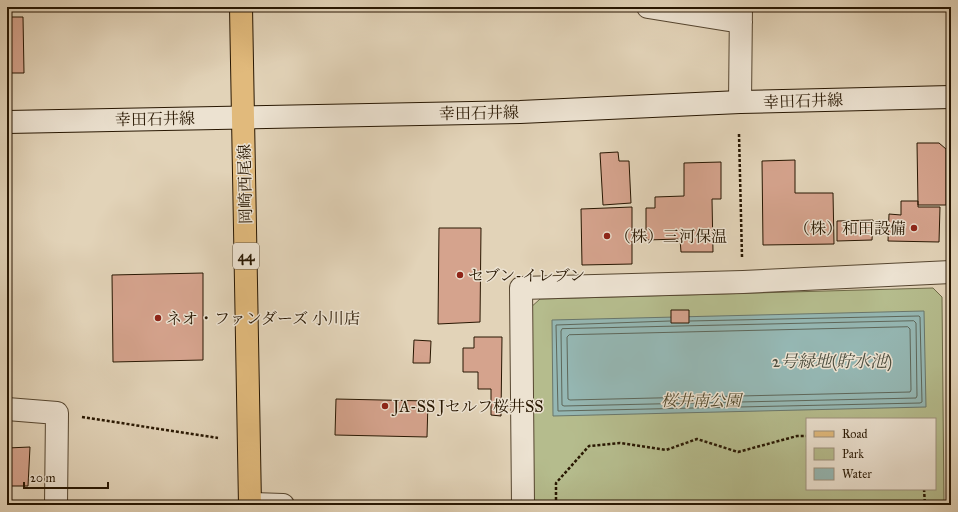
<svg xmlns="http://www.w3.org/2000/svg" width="958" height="512" viewBox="0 0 958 512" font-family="'IM FELL Great Primer','Noto Serif JP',serif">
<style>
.green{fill:#b5bc8d;stroke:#6e6a48;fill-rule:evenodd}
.water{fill:#95b7b3;stroke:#69776c}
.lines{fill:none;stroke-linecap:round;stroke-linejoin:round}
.shore{stroke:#5e675a;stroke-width:1}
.building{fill:#d5a38d;stroke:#281702}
.street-casing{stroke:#564630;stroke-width:24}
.secondary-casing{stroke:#281702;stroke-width:24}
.primary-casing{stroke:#281702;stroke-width:24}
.path{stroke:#281702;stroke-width:2.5;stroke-dasharray:3 2;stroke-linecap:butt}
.street{stroke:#ece2d1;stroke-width:22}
.secondary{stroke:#ece2d1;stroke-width:22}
.primary{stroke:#e1ba7c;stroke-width:22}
.poi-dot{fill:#8f2418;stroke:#ece2d1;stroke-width:1.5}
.labels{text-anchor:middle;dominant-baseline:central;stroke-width:3;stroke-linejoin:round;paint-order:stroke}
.shield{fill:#ece2d1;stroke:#635440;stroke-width:1}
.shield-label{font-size:15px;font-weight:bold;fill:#281702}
.street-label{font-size:16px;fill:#281702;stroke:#ece2d1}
.poi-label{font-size:16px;fill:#281702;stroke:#ece2d1;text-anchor:start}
.park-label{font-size:16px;font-style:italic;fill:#52492c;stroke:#ece2d1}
.water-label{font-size:17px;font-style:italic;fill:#4e4f40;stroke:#ece2d1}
</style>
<rect width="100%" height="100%" fill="#e2d3b8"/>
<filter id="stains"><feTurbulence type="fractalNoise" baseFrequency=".005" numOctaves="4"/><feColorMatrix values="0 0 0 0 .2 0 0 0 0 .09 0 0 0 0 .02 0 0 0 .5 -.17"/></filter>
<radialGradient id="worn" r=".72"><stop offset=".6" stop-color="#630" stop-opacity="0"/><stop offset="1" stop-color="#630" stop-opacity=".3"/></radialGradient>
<path class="green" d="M 933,288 L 942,297 L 944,505 L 533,505 L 529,309 L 540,299 ZM 807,419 L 935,419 L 935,489 L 807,489 Z"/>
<path class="water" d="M 924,311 L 926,407 L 553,416 L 552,320 Z"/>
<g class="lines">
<path class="shore" d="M 670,321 L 556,325 L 558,411 L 920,403 L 922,402 L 920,317 L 919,316 L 690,321
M 914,321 L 916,323 L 917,396 L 916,398 L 564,406 L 562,405 L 561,331 L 562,329 Z
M 908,327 L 910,329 L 911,390 L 910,392 L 570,400 L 568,399 L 567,337 L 569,335 Z"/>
</g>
<path class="building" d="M 7,17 L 23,17 L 24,73 L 7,73 Z
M 917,143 L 939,143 L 946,149 L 946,205 L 918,205 Z
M 618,152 L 619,161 L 629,161 L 631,203 L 603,205 L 600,153 Z
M 795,160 L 795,193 L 833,193 L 834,244 L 763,245 L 762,161 Z
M 721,162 L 721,199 L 712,199 L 713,252 L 681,252 L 680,239 L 646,240 L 646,208 L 655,208 L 655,197 L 684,196 L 684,163 Z
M 901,201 L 918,201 L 918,207 L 940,207 L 939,242 L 888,241 L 889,214 L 901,215 Z
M 632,207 L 632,264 L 582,265 L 581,209 Z
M 873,220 L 872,240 L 837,241 L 837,221 Z
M 439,228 L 481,228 L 480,322 L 438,324 Z
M 203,273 L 203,360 L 113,362 L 112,275 Z
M 671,310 L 689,310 L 689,323 L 671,323 Z
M 474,337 L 502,337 L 501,416 L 491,415 L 491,389 L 478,389 L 478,372 L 463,372 L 463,348 L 474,348 Z
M 414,340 L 431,341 L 430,363 L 413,363 Z
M 336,399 L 428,401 L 427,437 L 335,435 Z
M 30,447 L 28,486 L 7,486 L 7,448 Z"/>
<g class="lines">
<defs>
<path id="street" d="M 648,7 L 741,22
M 740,102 L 741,7
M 7,409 L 57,413 L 56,505
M 250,504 L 283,505
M 523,505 L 521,288 L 743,282 L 951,272"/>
<path id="secondary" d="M 7,122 L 520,112 L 740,102 L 951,97"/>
<path id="primary" d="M 241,7 L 250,505"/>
</defs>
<use href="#street" class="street-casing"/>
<use href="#secondary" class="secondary-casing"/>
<use href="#primary" class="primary-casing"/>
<path class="path" d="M 739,134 L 742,257
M 82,417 L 218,438
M 924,489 L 925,505
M 925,502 L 951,505
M 556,505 L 556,483 L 589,446 L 620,443 L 666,450 L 697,439 L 738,452 L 797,436 L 807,436"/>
<use href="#street" class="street"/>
<use href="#secondary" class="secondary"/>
<use href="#primary" class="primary"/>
</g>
<g class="poi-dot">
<circle cx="914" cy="228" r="4"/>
<circle cx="607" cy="236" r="4"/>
<circle cx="460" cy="275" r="4"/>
<circle cx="158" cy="318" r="4"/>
<circle cx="385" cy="406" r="4"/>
</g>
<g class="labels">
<rect class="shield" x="233" y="243" width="26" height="26" rx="3"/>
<g class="shield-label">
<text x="246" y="256">44</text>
</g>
<g class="street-label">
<text transform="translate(803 101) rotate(-2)">幸田石井線</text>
<text transform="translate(479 113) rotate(-1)">幸田石井線</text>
<text transform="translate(155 119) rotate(-1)">幸田石井線</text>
<text transform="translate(245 184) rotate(-91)">岡崎西尾線</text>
</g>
<g class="poi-label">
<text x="906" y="228" text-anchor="end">（株）和田設備</text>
<text x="615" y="236">（株）三河保温</text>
<text x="468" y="275">セブン-イレブン</text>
<text x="166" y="318">ネオ・ファンダーズ 小川店</text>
<text x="393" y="406">JA-SS Jセルフ桜井SS</text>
</g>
<g class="park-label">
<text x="701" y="400">桜井南公園</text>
</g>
<g class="water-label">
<text x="832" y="361">2号緑地(貯水池)</text>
</g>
</g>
<rect width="958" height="512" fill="none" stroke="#e2d3b8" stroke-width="24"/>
<rect x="8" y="8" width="942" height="496" fill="none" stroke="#281702" stroke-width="2"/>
<rect x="12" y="12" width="934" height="488" fill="none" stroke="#281702"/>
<rect x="806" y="418" width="130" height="72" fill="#ece2d1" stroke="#9e917e"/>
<rect x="814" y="431" width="20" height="6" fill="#e1ba7c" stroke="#9e917e"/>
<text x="842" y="438" font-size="12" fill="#281702">Road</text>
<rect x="814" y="448" width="20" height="12" fill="#b5bc8d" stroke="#9e917e"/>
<text x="842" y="458" font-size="12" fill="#281702">Park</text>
<rect x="814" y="468" width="20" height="12" fill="#95b7b3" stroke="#9e917e"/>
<text x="842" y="478" font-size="12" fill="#281702">Water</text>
<path d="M24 482v6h84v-6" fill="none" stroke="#281702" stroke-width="2"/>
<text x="30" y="482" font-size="12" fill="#281702" stroke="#ece2d1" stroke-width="3" paint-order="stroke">20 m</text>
<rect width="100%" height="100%" filter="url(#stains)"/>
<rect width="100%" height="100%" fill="url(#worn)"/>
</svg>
